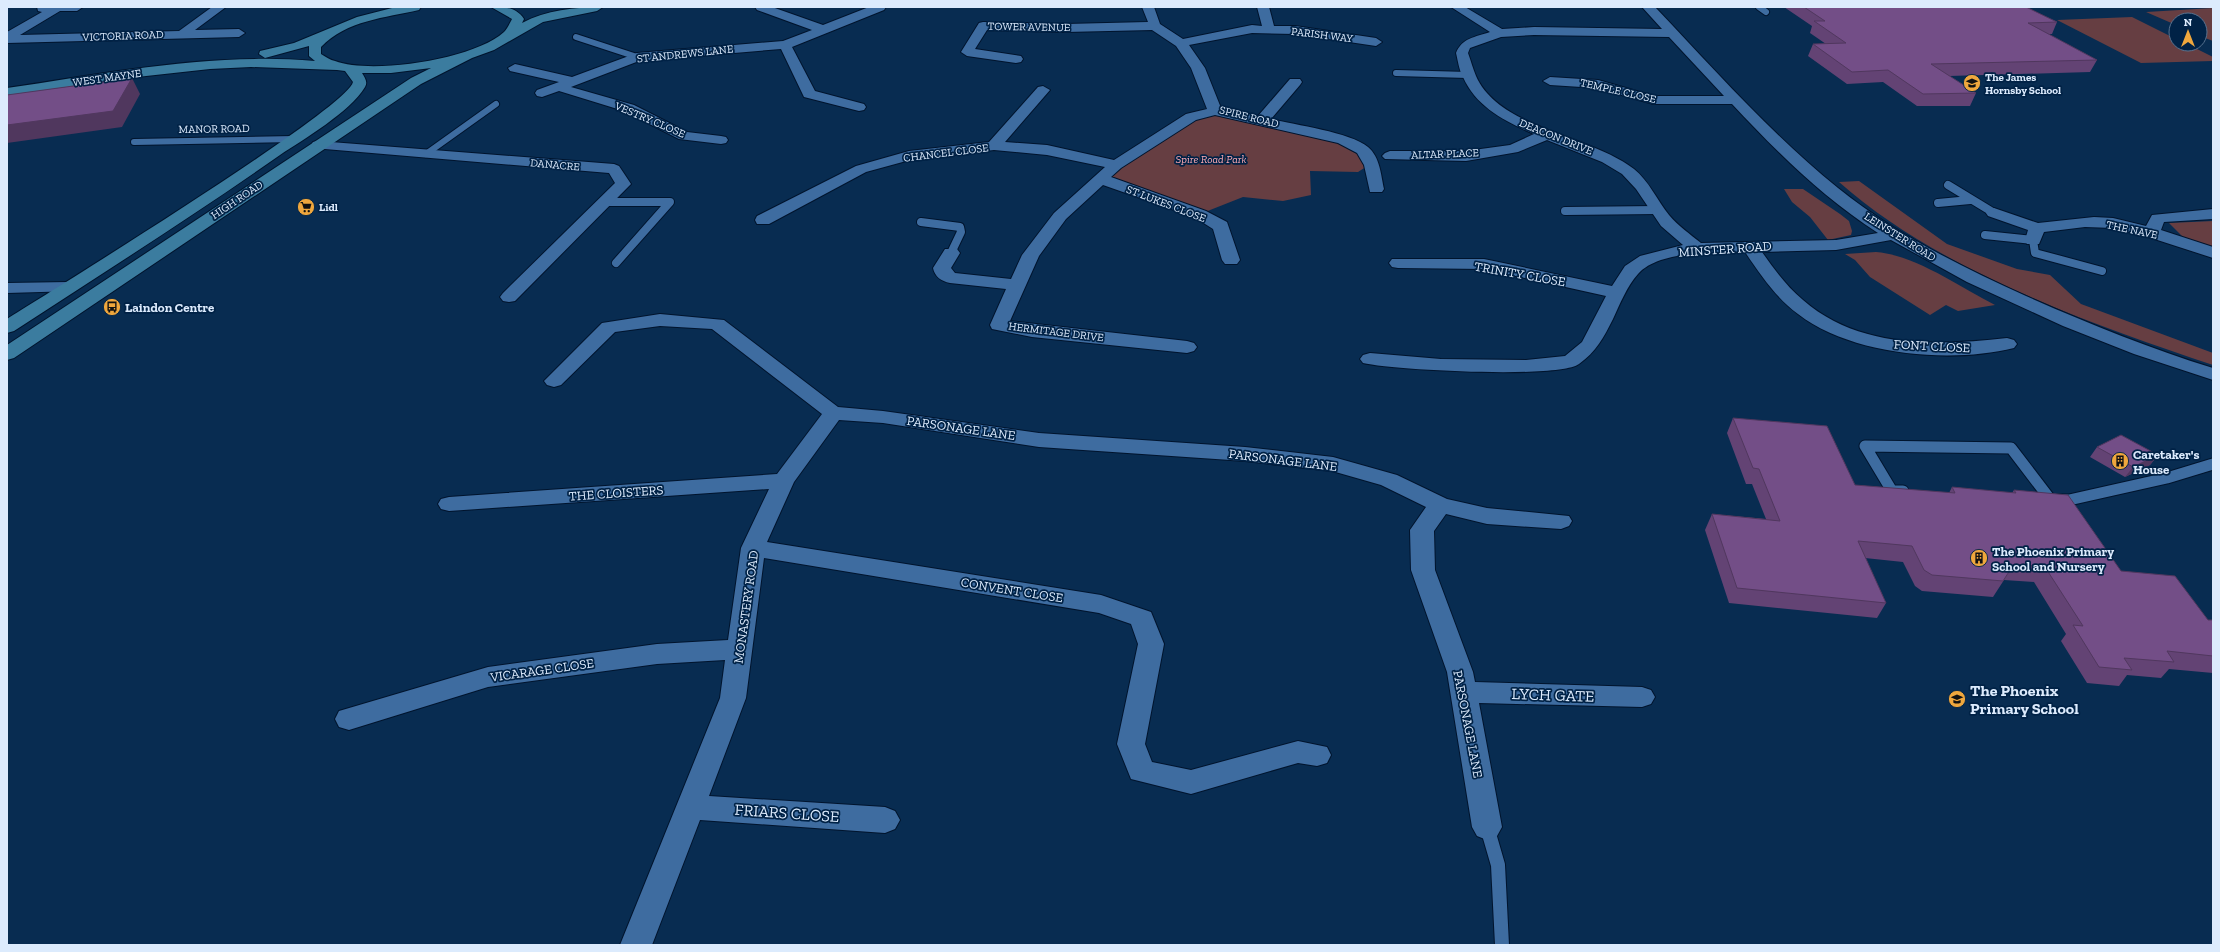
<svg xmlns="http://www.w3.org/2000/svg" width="2220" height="952" viewBox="0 0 2220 952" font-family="'Zilla Slab',serif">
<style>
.green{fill:#663e42}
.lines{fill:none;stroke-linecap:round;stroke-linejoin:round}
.lane-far3-casing{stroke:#00142d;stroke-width:8}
.lane-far2-casing{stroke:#00142d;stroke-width:10}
.lane-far1-casing{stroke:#00142d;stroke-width:13}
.lane-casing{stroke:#00142d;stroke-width:16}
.street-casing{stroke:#00142d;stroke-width:2}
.secondary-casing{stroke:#00142d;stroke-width:2}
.lane-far3{stroke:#3e6ca0;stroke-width:6}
.lane-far2{stroke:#3e6ca0;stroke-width:8}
.lane-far1{stroke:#3e6ca0;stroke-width:11}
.lane{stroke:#3e6ca0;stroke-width:14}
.street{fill:#3e6ca0;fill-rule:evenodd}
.secondary{fill:#3b7c9f;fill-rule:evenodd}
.wall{fill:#634374}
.shaded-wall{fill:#50375e}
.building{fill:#734e87;stroke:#50375e}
.labels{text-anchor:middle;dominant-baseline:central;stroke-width:3.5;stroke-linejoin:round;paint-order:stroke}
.far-street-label{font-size:11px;fill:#dcebfd;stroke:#002246}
.far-poi-label{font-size:11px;font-weight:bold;fill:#dcebfd;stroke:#002246;text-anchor:start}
.far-park-label{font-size:11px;font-style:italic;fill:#feabb3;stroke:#002246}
.street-label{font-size:13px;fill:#dcebfd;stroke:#002246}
.poi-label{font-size:13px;font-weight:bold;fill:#dcebfd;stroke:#002246;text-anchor:start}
.near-poi-label{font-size:16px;font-weight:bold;fill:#dcebfd;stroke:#002246;text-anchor:start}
.near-street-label{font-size:16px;fill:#dcebfd;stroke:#002246}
</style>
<rect width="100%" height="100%" fill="#082c51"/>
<path class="green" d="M 2213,8 L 2213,41 L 2200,36 L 2200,20 L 2176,20 L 2176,25 L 2146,12 Z
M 2132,17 L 2176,39 L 2176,44 L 2187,44 L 2213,57 L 2213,61 L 2141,63 L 2057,20 Z
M 1215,111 L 1343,140 L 1372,163 L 1358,172 L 1310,171 L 1311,195 L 1283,201 L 1243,197 L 1200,214 L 1101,179 L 1191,117 Z
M 1859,181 L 1947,244 L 2017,269 L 2050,275 L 2081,304 L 2213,353 L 2213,365 C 2088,323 1938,270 1839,182 Z
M 1784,189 L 1803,189 L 1840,214 L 1849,221 L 1852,231 L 1851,235 L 1828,240 L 1810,217 L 1792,202 Z
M 2213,221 L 2213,247 L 2184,238 L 2169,223 Z
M 1876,252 C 1915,255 1960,287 1995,305 L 1958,311 L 1946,305 L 1930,315 L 1870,277 L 1855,260 L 1845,254 Z"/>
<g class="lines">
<defs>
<path id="lane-far3" d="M 1759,7 L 1766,12
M 576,37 L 637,57
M 1396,73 L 1468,75
M 134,142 L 294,139
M 426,154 L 496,104"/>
<path id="lane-far2" d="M 1948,185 L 1994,213
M 605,202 L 670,202 L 616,263
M 1938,203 L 1970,200
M 1565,211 L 1657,210
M 921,222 L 960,227 L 961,232 L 951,253
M 1985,235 L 2033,240 L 2035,253 L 2102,271"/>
<path id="lane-far1" d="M 1903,491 L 1892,491 L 1865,446 L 2011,448 L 2050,499
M 2058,500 L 2069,500 L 2167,478 L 2213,464"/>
<path id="lane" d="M 1487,827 L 1498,865 L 1502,945"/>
<path id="street" d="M 37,7 L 83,7 L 77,11 L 60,11 L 20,35 L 179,31 L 212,7 L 226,7 L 195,30 L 239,29 L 245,33 L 239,37 L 7,43 L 7,32 L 42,12 L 38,11 Z
M 755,7 L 772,7 L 823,25 L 869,7 L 886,7 L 884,10 L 792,47 L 815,91 L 864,104 L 866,107 L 864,110 L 859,111 L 804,97 L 781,49 L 639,61 L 571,87 L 634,105 L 687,132 L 721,136 L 726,137 L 728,140 L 726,143 L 721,144 L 679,139 L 624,111 L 559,91 L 542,97 L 537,96 L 535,93 L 537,90 L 559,82 L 510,71 L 508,68 L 515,64 L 572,77 L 637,53 L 783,41 L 812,30 L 757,10 Z
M 1142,7 L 1154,7 L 1160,24 L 1183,39 L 1252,25 L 1262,26 L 1257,7 L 1269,7 L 1274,26 L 1295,26 L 1376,38 L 1382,42 L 1376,46 L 1295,34 L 1252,33 L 1189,45 L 1205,68 L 1221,108 L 1258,116 L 1290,79 L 1300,79 L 1302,82 L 1300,85 L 1271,119 C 1295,125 1350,132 1368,147 C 1380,157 1381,175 1384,189 L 1382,192 L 1370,192 L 1364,165 L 1357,153 L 1338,143 L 1215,115 L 1196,120 L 1121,168 L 1111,177 L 1206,211 L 1227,222 L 1240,260 L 1237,264 L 1225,264 L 1222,260 L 1213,229 L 1194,217 L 1103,185 L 1066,219 L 1039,256 L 1010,321 L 1187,341 L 1194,343 L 1197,347 L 1194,351 L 1187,353 L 1032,337 L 992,329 L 990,325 L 1006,289 L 950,283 C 941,281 935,277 933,268 L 945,249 L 957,249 L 960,253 L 951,268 L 955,273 L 1011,279 L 1022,255 L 1054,213 L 1105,167 L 1047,155 L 994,150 L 910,160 L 866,172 L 769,224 L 757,224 L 755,220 L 757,216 L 856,166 L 909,151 L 989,142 L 1038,87 L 1043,86 L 1050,90 L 1005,142 L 1047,145 L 1114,160 L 1186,114 L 1207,109 L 1191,68 L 1176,46 L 1152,30 L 1066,32 L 987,30 L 975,49 L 1021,56 L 1023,59 L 1021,62 L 1016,63 L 967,56 L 961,52 L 979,23 L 983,22 L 1066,24 L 1148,22 Z
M 1451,7 L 1465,7 L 1502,29 L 1534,27 L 1662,29 L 1642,7 L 1655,7 C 1714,69 1771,134 1838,188 C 1895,234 1960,266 2026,296 C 2087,323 2149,348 2213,368 L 2213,380 L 2134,354 L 2063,326 L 1967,282 L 1891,240 L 1836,250 L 1762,252 C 1774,269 1787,287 1803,300 C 1859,349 1938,346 2007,338 L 2014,340 L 2017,344 L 2014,348 C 1949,364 1851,355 1798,314 C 1776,298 1760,274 1745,252 C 1716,253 1659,250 1638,274 C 1627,286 1620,304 1613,319 C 1604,337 1596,352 1579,364 C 1559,379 1392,370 1363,363 L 1360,359 L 1363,355 L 1370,353 L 1441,359 L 1526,360 L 1565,356 L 1582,342 L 1606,296 L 1484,269 L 1398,268 L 1392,267 L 1389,263 L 1392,259 L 1484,259 L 1612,286 L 1625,266 L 1640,256 L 1683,245 L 1661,226 L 1636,189 L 1622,174 L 1602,162 L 1547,140 L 1518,152 L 1466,161 L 1385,159 L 1382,156 L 1385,153 L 1390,151 L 1466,151 L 1510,145 L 1534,134 C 1506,122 1476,107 1463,77 C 1459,70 1458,61 1456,53 C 1462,38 1475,37 1490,32 ZM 1534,35 L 1669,37 L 1724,96 L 1654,96 L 1598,80 L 1550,77 L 1543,81 L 1550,85 L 1597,88 L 1653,104 L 1732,104 C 1776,151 1823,198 1878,233 L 1836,240 L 1701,243 C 1690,234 1678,226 1669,215 C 1657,200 1649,181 1634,169 C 1591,135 1499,129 1476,76 C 1473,69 1471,61 1468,53 L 1470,48 L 1501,37 Z
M 318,141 L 614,164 L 619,166 L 631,184 L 515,301 L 509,302 L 503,301 L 500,297 L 503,293 L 615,183 L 609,173 L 313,148 L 311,145 L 313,142 Z
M 1994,208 L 2038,223 L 2094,217 L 2113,218 L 2146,226 L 2152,215 L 2213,209 L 2213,219 L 2164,222 L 2161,230 L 2213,247 L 2213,258 L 2145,236 L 2113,228 L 2085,227 L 2044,232 L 2039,244 L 2027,244 L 2025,240 L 2028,230 L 1988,216 L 1986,213 L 1988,210 Z
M 69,282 L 75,283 L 78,287 L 75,291 L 7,293 L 7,283 Z
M 660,314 L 724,320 L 838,407 L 883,411 L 1039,433 L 1245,447 L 1333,457 L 1397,475 L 1447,499 L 1487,508 L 1569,516 L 1572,521 L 1569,526 L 1561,529 L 1487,524 L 1446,514 L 1434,531 L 1435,570 L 1473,672 L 1475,682 L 1642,687 L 1651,690 L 1655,697 L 1651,704 L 1642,707 L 1479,703 L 1502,827 L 1497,836 L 1487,840 L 1477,836 L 1472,827 L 1447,672 L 1411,570 L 1410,530 L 1426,507 L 1381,485 L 1332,471 L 1245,461 L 1039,447 L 883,423 L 839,420 L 794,482 L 767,542 L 1101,595 L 1151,612 L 1164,644 L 1145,744 L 1152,762 L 1191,770 L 1298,741 L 1327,747 L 1331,755 L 1327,763 L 1317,766 L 1298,763 L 1191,794 L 1131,779 L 1117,744 L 1138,644 L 1131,624 L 1099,613 L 764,558 L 746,698 L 709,796 L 885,807 L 895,811 L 900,820 L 895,829 L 885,833 L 700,820 L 652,945 L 620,945 L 720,698 L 725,660 L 657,664 L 488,687 L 349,730 L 339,727 L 335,719 L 339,711 L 488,667 L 657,644 L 728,640 L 741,548 L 769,489 L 449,511 L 441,509 L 438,504 L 441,499 L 449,497 L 777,474 L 822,414 L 712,329 L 660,326 L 615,332 L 561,385 L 554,387 L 547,385 L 544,381 L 602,323 Z"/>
<path id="secondary" d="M 396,7 L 421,7 L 419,10 C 385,18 347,20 321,47 L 321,54 C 326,57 330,60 335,61 C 372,75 475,59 504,32 C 507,29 510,23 512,19 L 491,7 C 505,7 516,7 524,19 L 522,23 C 546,10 575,7 603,7 L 597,11 L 543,22 L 494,50 L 472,58 L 421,84 L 14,358 L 7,360 L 7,345 L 411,78 L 431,68 L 391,73 L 362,73 C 365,78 368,82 365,87 C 350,112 304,139 280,155 C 193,216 103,273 14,331 L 7,333 L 7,319 C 51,291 347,109 353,82 L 345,71 L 337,70 L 251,67 L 210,69 L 128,78 L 7,96 L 7,88 C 109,73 212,52 315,61 L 309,56 L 309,46 L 265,58 L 259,54 L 260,51 L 294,43 L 357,17 Z"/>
</defs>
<use href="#lane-far3" class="lane-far3-casing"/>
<use href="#lane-far2" class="lane-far2-casing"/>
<use href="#lane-far1" class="lane-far1-casing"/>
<use href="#lane" class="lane-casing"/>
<use href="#street" class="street-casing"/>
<use href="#secondary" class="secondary-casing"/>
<use href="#lane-far3" class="lane-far3"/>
<use href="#lane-far2" class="lane-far2"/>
<use href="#lane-far1" class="lane-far1"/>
<use href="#lane" class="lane"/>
<use href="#street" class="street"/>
<use href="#secondary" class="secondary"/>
</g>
<path class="wall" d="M 1784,7 L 2026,7 L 2057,22 L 2052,34 L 2048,34 L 2097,60 L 2090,72 L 1949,76 L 1976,93 L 1970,106 L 1917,106 L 1883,82 L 1847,84 L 1808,56 L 1813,44 L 1826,44 L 1810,33 L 1812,26 Z
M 1733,418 L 1855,485 L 1949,493 L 1952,487 L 2012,493 L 2014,490 L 2121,571 L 2208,620 L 2213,620 L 2213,673 L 2169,669 L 2161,678 L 2127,675 L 2119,686 L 2087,683 L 2061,641 L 2066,634 L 2034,582 L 2004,580 L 1993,597 L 1922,591 L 1915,586 L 1903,562 L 1865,558 L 1886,603 L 1877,618 L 1729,603 L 1705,530 L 1712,514 L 1766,519 L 1752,484 L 1746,484 L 1727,433 Z
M 2097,447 L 2158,455 L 2150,465 L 2125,477 L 2090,457 Z"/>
<path class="shaded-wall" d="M 132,78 L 140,94 L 122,127 L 7,143 L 7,125 Z
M 2158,455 L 2150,465 L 2125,477 L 2133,467 Z"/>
<path class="building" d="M 1804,7 L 2026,7 L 2057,22 L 2028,23 L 2097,60 L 1931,64 L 1976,93 L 1923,94 L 1888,70 L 1852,72 L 1813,44 L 1846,43 L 1814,21 L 1825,21 Z
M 132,78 L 113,111 L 7,125 L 7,95 Z
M 1733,418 L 1827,426 L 1855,485 L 1955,493 L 1952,487 L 2016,493 L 2014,490 L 2068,495 L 2121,571 L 2175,576 L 2208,620 L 2213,620 L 2213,656 L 2167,651 L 2174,662 L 2124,658 L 2132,670 L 2099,667 L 2073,625 L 2083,626 L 2045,567 L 2014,564 L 2003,581 L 1932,575 L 1924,570 L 1912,546 L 1858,541 L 1886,603 L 1737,588 L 1712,514 L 1780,521 L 1759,469 L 1753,468 Z
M 2121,435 L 2158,455 L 2133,467 L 2097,447 Z"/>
<defs>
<symbol id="school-disc" viewBox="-11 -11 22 22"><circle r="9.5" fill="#efa73d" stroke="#002246"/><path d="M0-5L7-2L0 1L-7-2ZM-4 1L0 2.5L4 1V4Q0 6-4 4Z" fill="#111"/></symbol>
<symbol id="supermarket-disc" viewBox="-11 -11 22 22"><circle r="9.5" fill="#efa73d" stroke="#002246"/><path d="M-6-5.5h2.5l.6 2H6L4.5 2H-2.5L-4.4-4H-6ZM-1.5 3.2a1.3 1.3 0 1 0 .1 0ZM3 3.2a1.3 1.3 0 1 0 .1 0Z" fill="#111"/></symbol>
<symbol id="bus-disc" viewBox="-11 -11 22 22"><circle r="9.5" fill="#efa73d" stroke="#002246"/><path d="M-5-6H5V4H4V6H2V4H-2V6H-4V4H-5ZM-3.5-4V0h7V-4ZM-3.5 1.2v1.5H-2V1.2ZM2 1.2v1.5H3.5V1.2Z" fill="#111"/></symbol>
<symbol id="building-disc" viewBox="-11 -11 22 22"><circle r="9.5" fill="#efa73d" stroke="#002246"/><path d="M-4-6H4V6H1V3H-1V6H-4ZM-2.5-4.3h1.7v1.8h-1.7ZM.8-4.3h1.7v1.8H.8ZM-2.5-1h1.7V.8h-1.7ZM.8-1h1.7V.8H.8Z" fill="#111"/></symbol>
</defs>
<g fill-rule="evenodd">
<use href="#school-disc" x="1962" y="73" width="20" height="20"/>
<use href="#supermarket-disc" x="296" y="197" width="20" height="20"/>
<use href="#bus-disc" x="102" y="297" width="20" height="20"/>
<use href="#building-disc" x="2110" y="451" width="20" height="20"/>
<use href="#building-disc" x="1969" y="548" width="20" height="20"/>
<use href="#school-disc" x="1947" y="689" width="20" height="20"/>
</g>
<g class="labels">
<g class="far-street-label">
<text transform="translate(1029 27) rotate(1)">TOWER AVENUE</text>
<text transform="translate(1322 35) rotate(7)">PARISH WAY</text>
<text transform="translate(123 36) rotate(-2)">VICTORIA ROAD</text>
<text transform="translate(685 54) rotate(-6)">ST ANDREWS LANE</text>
<text transform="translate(107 78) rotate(-8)">WEST MAYNE</text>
<text transform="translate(1618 91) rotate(13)">TEMPLE CLOSE</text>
<text transform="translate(1249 117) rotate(14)">SPIRE ROAD</text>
<text transform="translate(650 120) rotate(23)">VESTRY CLOSE</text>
<text transform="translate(214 129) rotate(-1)">MANOR ROAD</text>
<text transform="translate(1556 137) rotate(22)">DEACON DRIVE</text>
<text transform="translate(946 153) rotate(-7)">CHANCEL CLOSE</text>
<text transform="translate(1445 154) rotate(-2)">ALTAR PLACE</text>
<text transform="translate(555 165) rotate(5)">DANACRE</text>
<text transform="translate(237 200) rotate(-34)">HIGH ROAD</text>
<text transform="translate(1166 204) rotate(21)">ST LUKES CLOSE</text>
<text transform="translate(2132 230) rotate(12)">THE NAVE</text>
<text transform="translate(1900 237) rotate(32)">LEINSTER ROAD</text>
<text transform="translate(1056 332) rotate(7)">HERMITAGE DRIVE</text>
</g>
<g class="far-poi-label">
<text x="1985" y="77">The James<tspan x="1985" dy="13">Hornsby School</tspan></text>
<text x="319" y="207">Lidl</text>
</g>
<g class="far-park-label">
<text x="1211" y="159">Spire Road Park</text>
</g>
<g class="street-label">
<text transform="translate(1725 249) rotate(-4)">MINSTER ROAD</text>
<text transform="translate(1520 274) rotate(10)">TRINITY CLOSE</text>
<text transform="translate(1932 346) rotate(3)">FONT CLOSE</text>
<text transform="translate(961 428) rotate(8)">PARSONAGE LANE</text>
<text transform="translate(1283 460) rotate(7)">PARSONAGE LANE</text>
<text transform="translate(616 493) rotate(-4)">THE CLOISTERS</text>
<text transform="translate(1012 590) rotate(9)">CONVENT CLOSE</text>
<text transform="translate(746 607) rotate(-82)">MONASTERY ROAD</text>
<text transform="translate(542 670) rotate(-8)">VICARAGE CLOSE</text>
<text transform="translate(1468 724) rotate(79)">PARSONAGE LANE</text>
</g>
<g class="poi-label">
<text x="125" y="307">Laindon Centre</text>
<text x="2133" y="454">Caretaker's<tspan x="2133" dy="15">House</tspan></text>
<text x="1992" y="551">The Phoenix Primary<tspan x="1992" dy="15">School and Nursery</tspan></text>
</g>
<g class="near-poi-label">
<text x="1970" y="690">The Phoenix<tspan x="1970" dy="18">Primary School</tspan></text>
</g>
<g class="near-street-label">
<text transform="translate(1553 695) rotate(2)">LYCH GATE</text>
<text transform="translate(787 813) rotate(4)">FRIARS CLOSE</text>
</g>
</g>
<rect width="2220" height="952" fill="none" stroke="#dcebfd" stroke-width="16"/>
<g transform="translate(2188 32)"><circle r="19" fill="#002246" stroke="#58728f"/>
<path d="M0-3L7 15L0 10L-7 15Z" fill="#efa73d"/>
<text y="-6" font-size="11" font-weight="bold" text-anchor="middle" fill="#dcebfd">N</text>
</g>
</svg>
